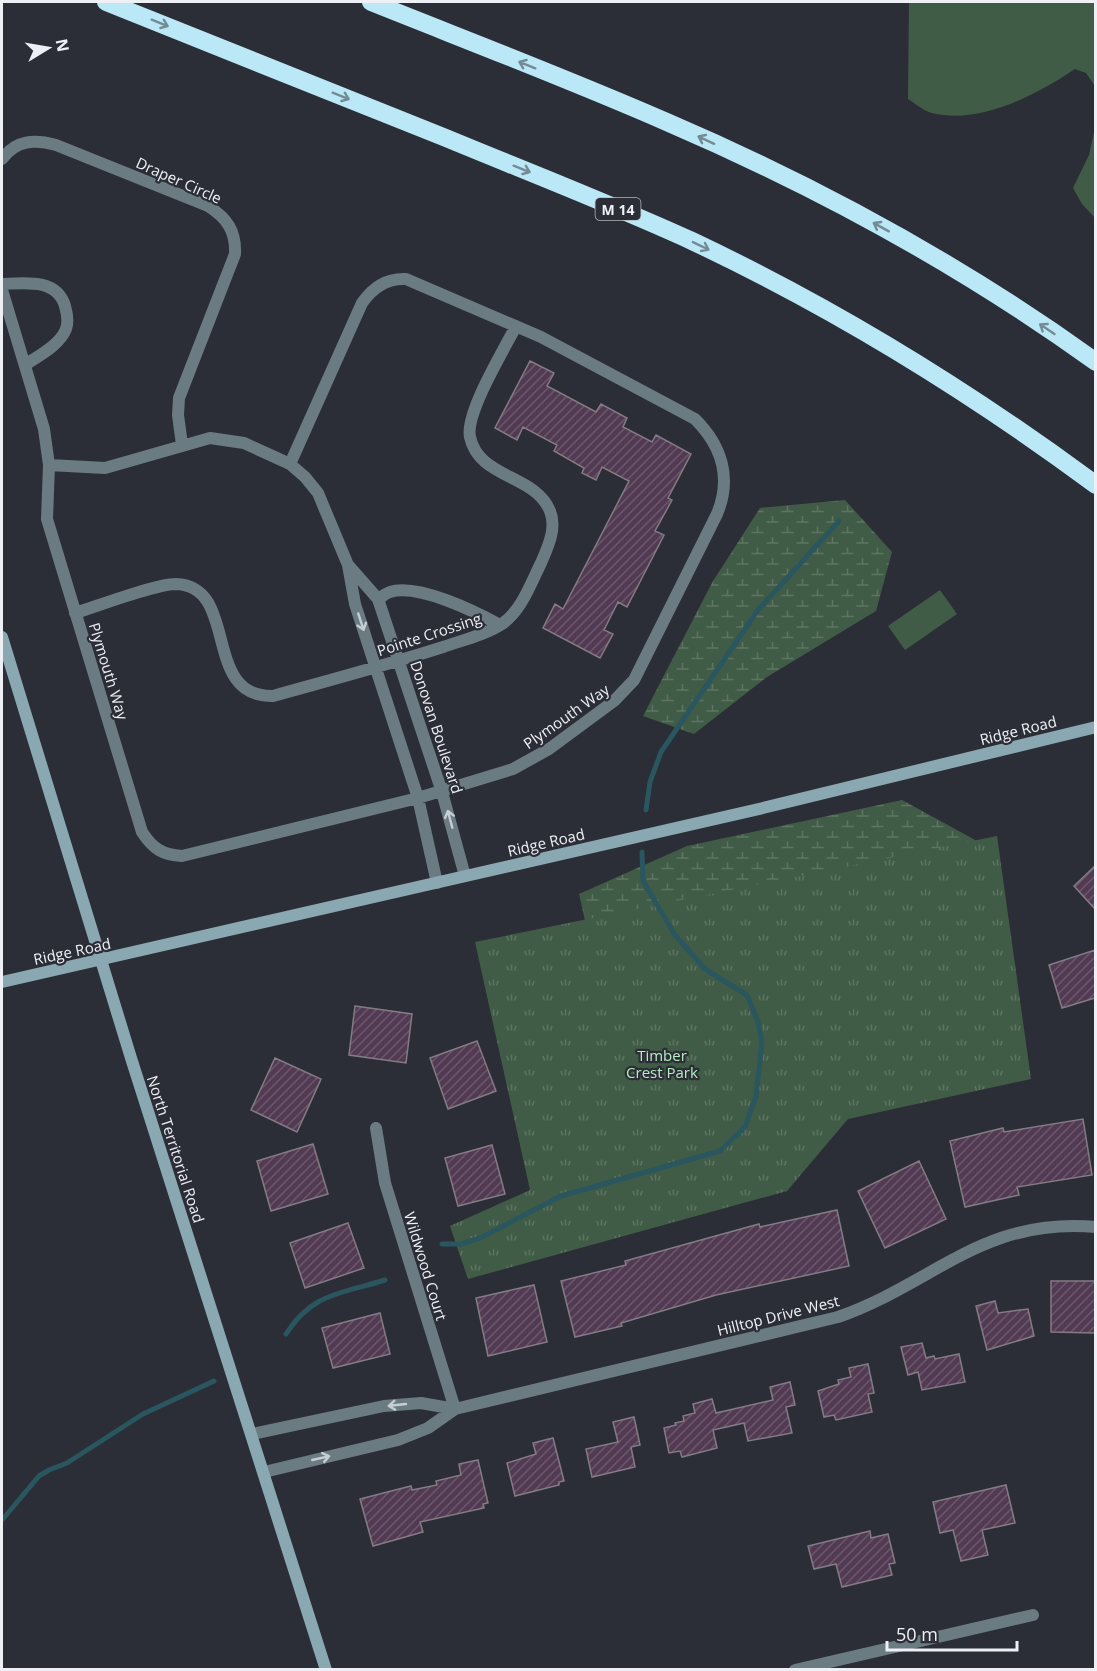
<svg xmlns="http://www.w3.org/2000/svg" width="1097" height="1671" viewBox="0 0 1097 1671" font-family="'Open Sans',sans-serif">
<style>
.green{fill:#415c46}
.wetland{fill:url(#wetland-marsh)}
.park{fill:url(#park-tufts)}
.lines{fill:none;stroke-linecap:round;stroke-linejoin:round}
.stream{stroke:#29565f;stroke-width:5}
.building{fill:url(#building-hatch);stroke:#847b84;stroke-width:1.5}
.street{stroke:#6a7c82;stroke-width:12}
.secondary{stroke:#8aa8b1;stroke-width:12}
.highway{stroke:#bae8f6;stroke-width:18}
.oneway{stroke:#738b96}
.oneway2{stroke:#c6cdd3}
.labels{text-anchor:middle;dominant-baseline:central;stroke-width:4.5;stroke-linejoin:round;paint-order:stroke}
.shield{fill:#2c2e37;stroke:#b4b6bd;stroke-width:1.5}
.shield-label{font-size:14px;font-weight:bold;fill:#eef0f6}
.street-label{font-size:15px;fill:#eef0f6;stroke:#2c2e37}
.park-label{font-size:15px;fill:#b6ecbf;stroke:#2c2e37}
</style>
<defs>
<pattern id="wetland-marsh" width="20" height="14" patternUnits="userSpaceOnUse" patternTransform="scale(1.5)"><rect width="20" height="14" fill="#415c46"/><path d="M1 5h8M5 5V1M11 12h8M15 12V8" fill="none" stroke="#5d7461"/></pattern>
<pattern id="park-tufts" width="24" height="20" patternUnits="userSpaceOnUse" patternTransform="scale(1.5)"><rect width="24" height="20" fill="#415c46"/><path d="M3 7l-1-3M5 7V3M7 7l1-3M15 17l-1-3M17 17v-4M19 17l1-3" fill="none" stroke="#5d7461"/></pattern>
<pattern id="building-hatch" width="6" height="6" patternUnits="userSpaceOnUse" patternTransform="scale(1.5)"><rect width="6" height="6" fill="#523a53"/><path d="M-1 1l2-2M0 6l6-6M5 7l2-2" fill="none" stroke="#6b576c"/></pattern>
</defs>
<rect width="100%" height="100%" fill="#2c2e37"/>
<path class="green" d="M 909,2 L 1095,2 L 1095,86 L 1086,73 L 1075,69 C 1036,95 980,125 932,113 C 923,111 915,103 908,99 Z
M 1095,128 L 1095,218 L 1082,204 L 1073,188 L 1089,155 Z
M 940,590 L 957,614 L 905,650 L 888,626 Z"/>
<path class="wetland" d="M 845,500 L 892,552 L 876,611 L 767,677 L 694,734 L 643,716 L 713,581 L 760,508 Z
M 902,800 L 988,847 L 597,974 L 579,894 L 687,846 Z"/>
<path class="park" d="M 997,836 L 1031,1079 L 848,1119 L 787,1191 L 468,1279 L 450,1226 L 530,1190 L 475,942 Z"/>
<g class="lines">
<path class="stream" d="M 646,810 L 650,782 L 661,752 L 758,610 L 839,521
M 442,1244 L 461,1244 L 480,1238 L 561,1196 L 720,1151 L 745,1127 L 756,1096 L 762,1043 L 758,1022 L 747,995 L 705,969 L 675,935 L 643,881 L 642,852
M 286,1334 C 313,1292 342,1294 385,1280
M 2,1520 L 39,1476 L 49,1470 L 67,1463 L 143,1414 L 214,1381"/>
</g>
<path class="building" d="M 530,361 L 554,373 L 547,386 L 596,412 L 601,404 L 627,418 L 623,427 L 652,442 L 656,435 L 691,454 L 668,498 L 672,500 L 655,531 L 664,535 L 627,607 L 618,602 L 604,630 L 613,634 L 600,658 L 543,628 L 555,604 L 563,609 L 629,481 L 602,467 L 596,480 L 582,473 L 584,468 L 554,451 L 557,445 L 523,427 L 517,440 L 495,428 Z
M 1095,866 L 1095,909 L 1074,886 Z
M 1095,950 L 1095,998 L 1062,1008 L 1049,965 Z
M 355,1006 L 412,1014 L 406,1063 L 349,1055 Z
M 477,1041 L 496,1091 L 448,1109 L 430,1058 Z
M 275,1058 L 321,1079 L 297,1132 L 251,1110 Z
M 1083,1119 L 1092,1175 L 1017,1187 L 1019,1195 L 965,1207 L 950,1141 L 1003,1128 L 1004,1132 Z
M 313,1144 L 328,1194 L 271,1211 L 257,1161 Z
M 492,1145 L 505,1194 L 458,1206 L 445,1158 Z
M 919,1161 L 946,1219 L 885,1248 L 858,1191 Z
M 837,1210 L 849,1266 L 716,1295 L 621,1323 L 622,1326 L 575,1337 L 561,1281 L 626,1265 L 625,1261 L 759,1224 L 760,1227 Z
M 348,1223 L 364,1268 L 305,1288 L 290,1243 Z
M 1051,1281 L 1095,1281 L 1095,1333 L 1051,1332 Z
M 534,1285 L 547,1342 L 488,1356 L 476,1298 Z
M 995,1301 L 998,1313 L 1028,1309 L 1034,1336 L 987,1350 L 976,1306 Z
M 380,1313 L 390,1354 L 333,1368 L 322,1328 Z
M 922,1343 L 926,1358 L 934,1356 L 935,1359 L 959,1354 L 965,1382 L 922,1390 L 918,1372 L 908,1375 L 901,1347 Z
M 868,1364 L 874,1393 L 868,1394 L 872,1412 L 836,1420 L 834,1415 L 824,1417 L 818,1391 L 839,1384 L 838,1380 L 851,1377 L 849,1368 Z
M 790,1382 L 795,1405 L 786,1407 L 792,1433 L 748,1441 L 744,1423 L 713,1430 L 717,1448 L 682,1457 L 680,1451 L 669,1453 L 664,1428 L 676,1425 L 675,1423 L 684,1421 L 683,1416 L 695,1413 L 693,1404 L 712,1399 L 716,1413 L 773,1400 L 770,1387 Z
M 634,1417 L 640,1445 L 631,1447 L 635,1467 L 592,1477 L 586,1449 L 618,1442 L 613,1422 Z
M 553,1438 L 564,1481 L 559,1482 L 559,1485 L 515,1496 L 507,1463 L 536,1454 L 533,1443 Z
M 478,1460 L 488,1503 L 483,1504 L 484,1508 L 420,1522 L 423,1532 L 373,1546 L 360,1499 L 411,1486 L 412,1490 L 437,1485 L 436,1481 L 461,1475 L 459,1464 Z
M 1006,1485 L 1015,1523 L 982,1530 L 988,1555 L 961,1561 L 953,1530 L 940,1533 L 933,1502 Z
M 870,1531 L 871,1538 L 888,1534 L 895,1563 L 889,1564 L 892,1575 L 842,1587 L 836,1564 L 814,1569 L 808,1546 Z"/>
<g class="lines">
<path class="street" d="M 2,159 C 16,140 34,139 56,145 L 208,206 C 227,218 236,231 235,254 L 179,398 L 178,415 L 182,445
M 2,284 C 24,283 57,278 65,306 C 67,313 69,321 66,329 C 60,345 38,356 25,365
M 2,290 L 44,429 L 49,465 L 47,519 L 142,832 C 153,849 163,855 182,856 L 418,798 L 513,769 L 549,749 L 614,701 L 634,680 L 717,514 C 732,478 722,446 695,419 L 541,337 L 406,279 C 387,278 373,287 362,303 L 290,464
M 49,465 L 105,468 L 210,438 L 244,443 L 290,464 L 305,477 L 318,493 L 348,565 L 355,604 L 418,798 L 437,883
M 349,566 L 378,599 L 442,792 L 465,876
M 378,599 C 382,597 386,593 390,592 C 418,583 476,612 500,625
M 75,613 C 98,606 155,584 176,584 C 240,586 201,698 273,696 C 330,680 387,665 443,647 C 463,640 485,635 502,624 C 522,610 531,583 541,563 C 548,547 557,528 550,511 C 535,474 479,479 470,437 C 465,413 504,350 516,326
M 376,1128 L 385,1183 L 455,1409
M 252,1434 L 384,1406 L 421,1403 L 455,1409
M 264,1472 L 398,1440 L 428,1428 L 455,1409 L 838,1317 C 935,1283 982,1217 1096,1227
M 795,1670 L 1033,1615"/>
<path class="secondary" d="M 2,637 L 131,1058 L 326,1670
M 2,982 L 763,808 L 1096,727"/>
<path class="highway" d="M 106,2 C 219,47 332,93 446,138 C 528,172 611,204 692,241 C 834,308 969,391 1096,485
M 371,2 C 471,42 571,80 669,123 C 818,187 964,267 1096,362"/>
</g>
<defs><path id="oneway-shaft" d="M-6 0H5M1.5-3L5.5 0L1.5 3" fill="none" stroke-width="1.6" stroke-linecap="round" stroke-linejoin="round" transform="scale(1.5)"/></defs>
<g class="oneway">
<use href="#oneway-shaft" transform="translate(160 23) rotate(22)"/>
<use href="#oneway-shaft" transform="translate(527 65) rotate(-158)"/>
<use href="#oneway-shaft" transform="translate(341 96) rotate(22)"/>
<use href="#oneway-shaft" transform="translate(706 140) rotate(-155)"/>
<use href="#oneway-shaft" transform="translate(522 169) rotate(22)"/>
<use href="#oneway-shaft" transform="translate(881 227) rotate(-151)"/>
<use href="#oneway-shaft" transform="translate(701 246) rotate(26)"/>
<use href="#oneway-shaft" transform="translate(1047 329) rotate(-146)"/>
</g>
<g class="oneway2">
<use href="#oneway-shaft" transform="translate(361 622) rotate(72)"/>
<use href="#oneway-shaft" transform="translate(450 819) rotate(-105)"/>
<use href="#oneway-shaft" transform="translate(397 1405) rotate(174)"/>
<use href="#oneway-shaft" transform="translate(321 1458) rotate(-13)"/>
</g>
<g class="labels">
<rect class="shield" x="595.5" y="198" width="45" height="22" rx="4.5"/>
<g class="shield-label">
<text x="618" y="209">M 14</text>
</g>
<g class="street-label">
<text transform="translate(179 180) rotate(24)">Draper Circle</text>
<text transform="translate(429 634) rotate(-18)">Pointe Crossing</text>
<text transform="translate(109 671) rotate(73)">Plymouth Way</text>
<text transform="translate(566 716) rotate(-35)">Plymouth Way</text>
<text transform="translate(437 727) rotate(72)">Donovan Boulevard</text>
<text transform="translate(1018 730) rotate(-14)">Ridge Road</text>
<text transform="translate(546 842) rotate(-13)">Ridge Road</text>
<text transform="translate(72 951) rotate(-12)">Ridge Road</text>
<text transform="translate(176 1149) rotate(72)">North Territorial Road</text>
<text transform="translate(426 1266) rotate(73)">Wildwood Court</text>
<text transform="translate(778 1315) rotate(-14)">Hilltop Drive West</text>
</g>
<g class="park-label">
<text x="662" y="1055">Timber<tspan x="662" dy="17">Crest Park</tspan></text>
</g>
</g>
<rect width="1097" height="1671" fill="none" stroke="#eef0f6" stroke-width="6"/>
<g transform="translate(48 48) rotate(79)" stroke="#2c2e37" stroke-width="4.5" paint-order="stroke">
<path d="M0-4.5L10 22L0 15L-10 22Z" fill="#eef0f6"/>
<text y="-9" font-size="16" font-weight="bold" text-anchor="middle" fill="#eef0f6">N</text>
</g>
<path d="M887 1641v9h130v-9" fill="none" stroke="#eef0f6" stroke-width="3"/>
<text x="896" y="1641" font-size="18" fill="#eef0f6" stroke="#2c2e37" stroke-width="4.5" paint-order="stroke">50 m</text>
</svg>
